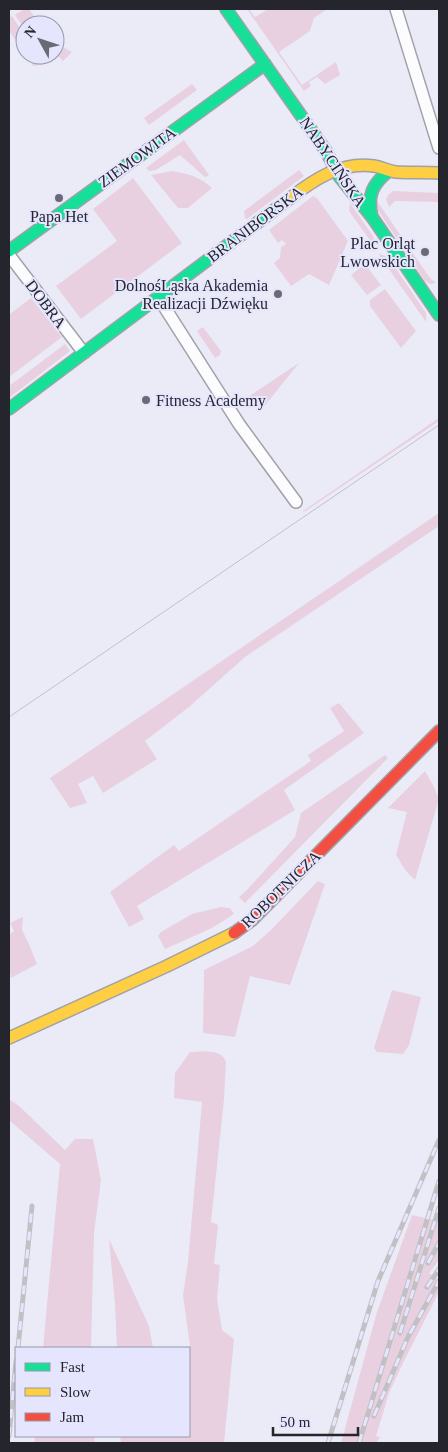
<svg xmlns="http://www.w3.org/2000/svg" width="448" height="1452" viewBox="0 0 448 1452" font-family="Georgia,serif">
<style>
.green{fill:#e8d0e0}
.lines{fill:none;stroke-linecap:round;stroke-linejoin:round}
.street-casing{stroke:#a1a1a9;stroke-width:14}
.fast-casing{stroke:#a1a1a9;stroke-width:14}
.slow-casing{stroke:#a1a1a9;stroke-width:14}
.jam-casing{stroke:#a1a1a9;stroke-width:14}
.street{stroke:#fcfcfe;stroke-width:11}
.fast{stroke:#16e098;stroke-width:11}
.slow{stroke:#ffcf43;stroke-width:11}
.jam{stroke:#f24e42;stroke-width:11}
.tram{stroke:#c1c1c5;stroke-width:1}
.rail-casing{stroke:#c1c1c5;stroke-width:5}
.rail{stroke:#e5e5fd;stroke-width:3;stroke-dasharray:9;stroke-linecap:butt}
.poi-dot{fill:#6a6a74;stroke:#e5e5fd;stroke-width:2}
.labels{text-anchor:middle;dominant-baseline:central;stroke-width:4;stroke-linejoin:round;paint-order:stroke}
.street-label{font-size:16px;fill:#25252e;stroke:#e5e5fd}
.poi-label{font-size:16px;fill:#25252e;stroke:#e5e5fd;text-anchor:end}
</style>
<rect width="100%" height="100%" fill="#ebebf7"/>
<path class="green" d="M 24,9 L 29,9 L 40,25 L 25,25 L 25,29 L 15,15 Z
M 247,9 L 249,9 L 255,17 L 268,9 L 327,9 L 314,18 L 310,31 L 279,52 L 302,85 L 336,62 L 340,75 L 325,84 L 317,77 L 309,82 L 311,86 L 304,91 Z
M 12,16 L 25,36 L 25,54 L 9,31 L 9,18 Z
M 56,43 L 72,52 L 63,61 L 57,55 L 45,64 L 33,66 L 30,61 L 39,55 L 55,55 Z
M 192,84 L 197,90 L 149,125 L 144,118 Z
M 184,140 L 209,175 L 205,177 L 180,155 L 156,170 L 149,171 L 146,168 Z
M 299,170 L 304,176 L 247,219 L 245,218 L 244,211 Z
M 172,171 C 189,174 199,176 212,188 L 188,208 L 178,208 L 151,175 Z
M 133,178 L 182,243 L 81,319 L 56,286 L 117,241 L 93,209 Z
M 393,191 L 439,193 L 439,202 L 395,201 L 389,207 L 386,199 L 389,194 Z
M 313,196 L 317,198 L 348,241 L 329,285 L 309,274 L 291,286 L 274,263 L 280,258 L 281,247 L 286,244 L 282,240 L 278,243 L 269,230 Z
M 377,201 L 430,278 L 436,283 L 431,284 L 425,281 L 377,209 Z
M 350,203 L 373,236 L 375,241 L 374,246 L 349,211 Z
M 380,254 L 388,257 L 426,313 L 426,322 L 379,255 Z
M 365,264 L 381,285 L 367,295 L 351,275 Z
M 385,289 L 416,331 L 401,348 L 370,306 L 370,300 Z
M 31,298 L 62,337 L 9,377 L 9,312 L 10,314 Z
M 203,327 L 221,351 L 220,355 L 215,358 L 197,331 Z
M 65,344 L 70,351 L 9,398 L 9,386 Z
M 299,363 L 262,409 L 248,397 Z
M 439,418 L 439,421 L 304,512 L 303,511 Z
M 439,513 L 439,526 L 245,657 L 189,707 L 145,741 L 157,759 L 103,793 L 93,776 L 78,784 L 87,803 L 70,808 L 50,778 Z
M 339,703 L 364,733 L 284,790 L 295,810 L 137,906 L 144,919 L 129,927 L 110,892 L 174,845 L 179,851 L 311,761 L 308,755 L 344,731 L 330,708 Z
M 385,755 L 388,758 L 245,903 L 239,897 L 246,891 L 295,837 L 301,813 Z
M 425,771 L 434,787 L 439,799 L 415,880 L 406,871 L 396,855 L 407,812 L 388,808 Z
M 318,881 L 325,884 L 290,985 L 250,976 L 235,1037 L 203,1033 L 204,970 L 253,946 L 271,930 Z
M 221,907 L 230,908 L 234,914 L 212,928 L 165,949 L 158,936 L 161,932 L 192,914 Z
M 23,917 L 22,930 L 29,944 L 37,964 L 11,978 L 9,967 L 9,935 L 14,931 L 10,923 Z
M 392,990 L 421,997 L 409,1045 L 403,1054 L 377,1052 L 374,1048 Z
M 190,1052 C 202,1052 222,1048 226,1062 L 224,1099 L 211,1222 L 218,1225 L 214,1264 L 220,1265 L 217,1299 L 222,1330 L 234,1339 L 224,1443 L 121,1443 L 120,1436 L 189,1436 L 190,1346 L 183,1295 L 188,1262 L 202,1102 L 174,1098 L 175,1073 Z
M 9,1099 L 19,1106 L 65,1150 L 75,1139 L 93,1139 L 101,1180 L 94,1233 L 91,1348 L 43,1348 L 60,1164 L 9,1120 Z
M 412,1215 L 439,1221 L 439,1260 L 429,1273 L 439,1281 L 439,1292 L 402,1365 L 389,1393 L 376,1436 L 380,1437 L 376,1443 L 341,1443 L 377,1312 Z
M 109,1239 L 149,1326 L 153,1348 L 117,1348 L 115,1304 Z
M 35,1436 L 94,1436 L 95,1443 L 34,1443 Z"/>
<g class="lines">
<defs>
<path id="street" d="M 396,9 L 439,148
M 9,255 L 84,353
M 158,297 L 239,424 L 296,502"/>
<path id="fast" d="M 226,9 L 326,151 L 339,176 L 372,217 L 439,315
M 372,217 C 367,196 372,184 389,171
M 9,251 L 265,64
M 9,409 L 289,199"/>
<path id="slow" d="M 289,199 C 313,180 341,161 374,166 C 381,167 388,171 396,172 C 410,173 425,172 439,173
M 9,1038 L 167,966 L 234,933"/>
<path id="jam" d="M 234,933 L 252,920 L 439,731"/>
</defs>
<use href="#street" class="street-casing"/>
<use href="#fast" class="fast-casing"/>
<use href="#slow" class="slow-casing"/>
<use href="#jam" class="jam-casing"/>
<use href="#street" class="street"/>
<use href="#fast" class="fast"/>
<use href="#slow" class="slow"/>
<use href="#jam" class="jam"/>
<path class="tram" d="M 9,717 L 439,425"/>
<defs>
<path id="rail" d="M 428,1263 L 439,1243
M 427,1287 L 439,1269
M 400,1333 L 439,1208
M 18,1348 L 32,1206
M 374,1416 L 408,1337 L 439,1281
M 9,1436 L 16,1361
M 328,1443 L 378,1281 L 439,1140
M 359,1443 L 439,1181"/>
</defs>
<use href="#rail" class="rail-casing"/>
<use href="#rail" class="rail"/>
</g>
<g class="poi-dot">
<circle cx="59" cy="198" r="5"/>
<circle cx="425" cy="252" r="5"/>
<circle cx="278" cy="294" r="5"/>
<circle cx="146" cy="400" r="5"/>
</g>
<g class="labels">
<g class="street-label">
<text transform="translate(137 157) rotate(-36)">ZIEMOWITA</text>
<text transform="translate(333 162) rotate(56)">NABYCIŃSKA</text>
<text transform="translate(255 224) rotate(-37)">BRANIBORSKA</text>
<text transform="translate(46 304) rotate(53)">DOBRA</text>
<text transform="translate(281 889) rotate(-44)">ROBOTNICZA</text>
</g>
<g class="poi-label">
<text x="59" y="216" text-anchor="middle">Papa Het</text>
<text x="415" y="243">Plac Orląt<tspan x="415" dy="18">Lwowskich</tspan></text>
<text x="268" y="285">DolnośLąska Akademia<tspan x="268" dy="18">Realizacji Dźwięku</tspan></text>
<text x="156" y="400" text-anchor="start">Fitness Academy</text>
</g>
</g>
<rect width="448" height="1452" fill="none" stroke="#25252e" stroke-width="20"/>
<rect x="15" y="1347" width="175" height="90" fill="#e5e5fd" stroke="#9898aa"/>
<rect x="25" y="1363" width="25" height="8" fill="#16e098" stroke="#9898aa"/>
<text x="60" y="1372" font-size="15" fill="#25252e">Fast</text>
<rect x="25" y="1388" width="25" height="8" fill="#ffcf43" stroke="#9898aa"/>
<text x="60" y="1397" font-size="15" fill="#25252e">Slow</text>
<rect x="25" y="1413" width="25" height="8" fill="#f24e42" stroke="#9898aa"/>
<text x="60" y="1422" font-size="15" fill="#25252e">Jam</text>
<g transform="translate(40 40) rotate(310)"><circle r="24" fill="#e5e5fd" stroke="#9898aa"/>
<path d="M0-4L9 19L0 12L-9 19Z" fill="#6a6a74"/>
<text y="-8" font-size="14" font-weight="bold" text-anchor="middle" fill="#25252e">N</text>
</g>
<path d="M273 1427v8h85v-8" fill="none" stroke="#25252e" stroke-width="2.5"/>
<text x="280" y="1427" font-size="15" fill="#25252e" stroke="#e5e5fd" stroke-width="4" paint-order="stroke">50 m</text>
</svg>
